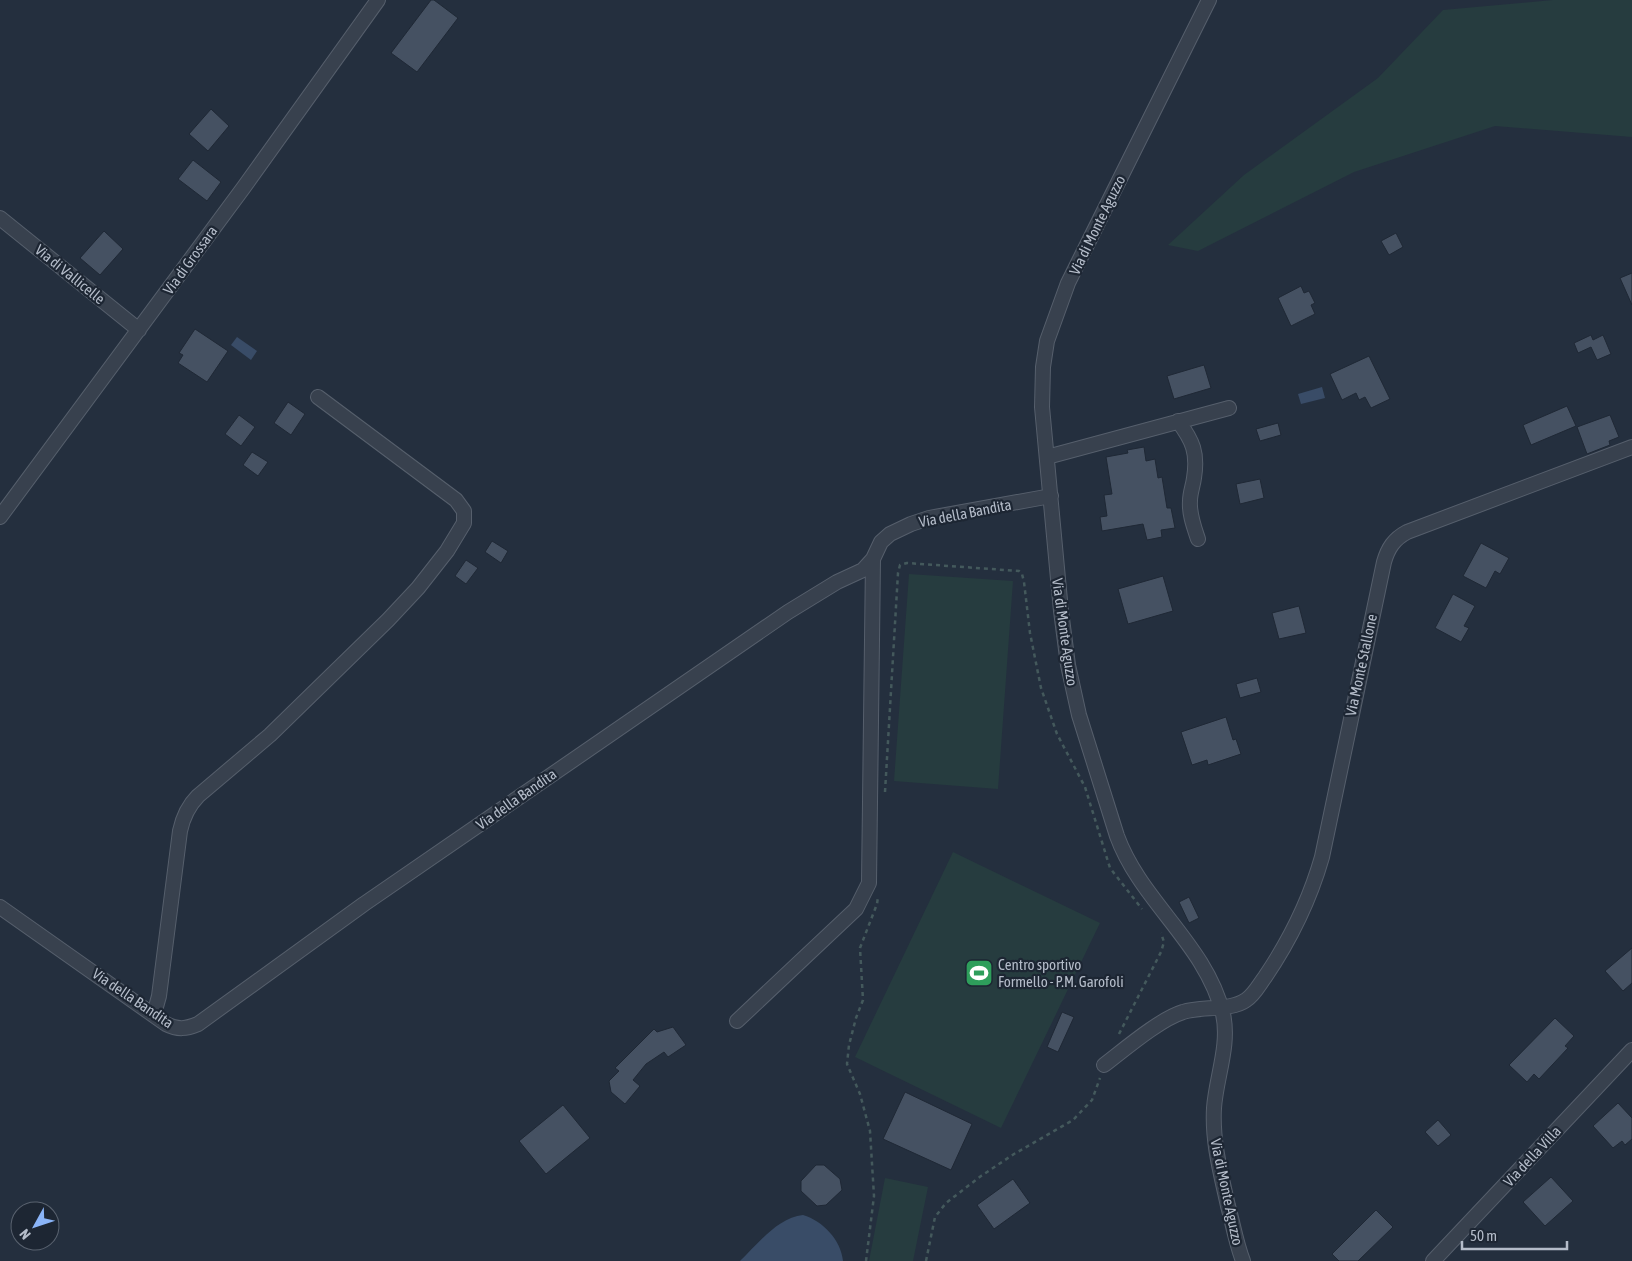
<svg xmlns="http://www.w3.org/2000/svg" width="1632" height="1261" viewBox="0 0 1632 1261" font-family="'Asap Condensed',sans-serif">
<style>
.green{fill:#263c3f}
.water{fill:#394c67}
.building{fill:#455162;stroke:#1f2835}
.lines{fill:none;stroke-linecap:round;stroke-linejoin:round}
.minor-casing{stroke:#565f6c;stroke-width:16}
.path{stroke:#44595c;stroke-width:2.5;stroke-dasharray:4 4;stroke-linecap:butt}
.minor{stroke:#38414e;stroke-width:14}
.labels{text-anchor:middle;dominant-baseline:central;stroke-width:4.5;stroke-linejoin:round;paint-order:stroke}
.street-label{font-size:15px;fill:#b4bcc9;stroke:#1d2633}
.poi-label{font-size:15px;fill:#b4bcc9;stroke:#1d2633;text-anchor:start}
</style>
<rect width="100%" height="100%" fill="#242f3e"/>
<path class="green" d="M 1553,0 L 1632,0 L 1632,137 L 1495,126 L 1354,172 L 1198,251 L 1168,245 L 1244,175 L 1378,78 L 1443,10 Z
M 909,574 L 1013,581 L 998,789 L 894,781 Z
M 953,852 L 1100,923 L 1001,1128 L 855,1057 Z
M 885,1178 L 928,1187 L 913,1261 L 869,1261 Z"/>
<path class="water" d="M 237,337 L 257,351 L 251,360 L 231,345 Z
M 1322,387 L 1325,398 L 1301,404 L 1298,394 Z
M 803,1215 C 823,1221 841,1240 843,1261 L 740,1261 C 758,1244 777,1218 803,1215 Z"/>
<path class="building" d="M 431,0 L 434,0 L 458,18 L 417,72 L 391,53 Z
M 211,109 L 229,126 L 208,151 L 189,134 Z
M 193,160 L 221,182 L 207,201 L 178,179 Z
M 104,231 L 123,249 L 100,275 L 80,258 Z
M 1396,233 L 1403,247 L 1389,255 L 1381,241 Z
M 1632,273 L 1632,305 L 1620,278 Z
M 1301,286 L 1304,293 L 1309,291 L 1315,303 L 1311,305 L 1315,314 L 1291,326 L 1278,298 Z
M 195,329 L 228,351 L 207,382 L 178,363 L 183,355 L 179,353 Z
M 1591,335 L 1593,340 L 1603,335 L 1611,354 L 1597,360 L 1591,347 L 1578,353 L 1574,343 Z
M 1369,356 L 1390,399 L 1371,408 L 1365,397 L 1359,400 L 1356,393 L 1342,400 L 1330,374 Z
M 1204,365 L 1211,388 L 1174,399 L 1167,376 Z
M 288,402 L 305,414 L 291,435 L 274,423 Z
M 1567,406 L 1576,426 L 1531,445 L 1523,425 Z
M 239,415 L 255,427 L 241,446 L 225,434 Z
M 1610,415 L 1619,437 L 1609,441 L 1610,445 L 1587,454 L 1577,427 Z
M 1278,423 L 1281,435 L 1260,441 L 1256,429 Z
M 1144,447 L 1146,461 L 1155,459 L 1158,478 L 1162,477 L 1167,508 L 1171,508 L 1175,528 L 1161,530 L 1162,537 L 1147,540 L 1143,524 L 1102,531 L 1100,517 L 1107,516 L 1104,495 L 1112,494 L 1106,457 L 1128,453 L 1127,450 Z
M 252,452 L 268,462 L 258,476 L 243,465 Z
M 1260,479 L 1264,498 L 1240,504 L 1236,484 Z
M 492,541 L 508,551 L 501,563 L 485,552 Z
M 1481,543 L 1509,558 L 1500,574 L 1495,571 L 1486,588 L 1463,576 Z
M 466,560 L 478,568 L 466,584 L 455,576 Z
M 1163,576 L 1173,611 L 1128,624 L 1118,589 Z
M 1453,594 L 1475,606 L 1464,626 L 1469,628 L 1461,642 L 1435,628 Z
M 1299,606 L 1306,633 L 1279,639 L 1272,613 Z
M 1257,678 L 1261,692 L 1240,698 L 1236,684 Z
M 1226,717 L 1233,740 L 1236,739 L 1241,754 L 1208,765 L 1207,760 L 1192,765 L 1181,732 Z
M 1189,897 L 1199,918 L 1189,923 L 1179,902 Z
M 1632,948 L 1632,983 L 1623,991 L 1605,971 Z
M 1062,1012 L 1074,1017 L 1058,1052 L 1047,1047 Z
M 1555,1018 L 1574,1036 L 1565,1046 L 1568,1048 L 1539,1079 L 1534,1074 L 1527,1082 L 1509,1065 Z
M 673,1027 L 686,1045 L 668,1057 L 664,1052 L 646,1064 L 633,1080 L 640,1086 L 625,1104 L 611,1092 L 609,1081 L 619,1071 L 615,1068 L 654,1029 L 657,1032 Z
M 905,1092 L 972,1124 L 951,1170 L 883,1139 Z
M 1618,1103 L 1632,1118 L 1632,1139 L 1625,1145 L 1622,1141 L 1613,1148 L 1593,1126 Z
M 563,1105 L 590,1138 L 546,1174 L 519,1141 Z
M 1438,1120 L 1451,1135 L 1438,1146 L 1425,1132 Z
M 816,1165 L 824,1165 L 840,1179 L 842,1190 L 826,1205 L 817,1206 L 801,1191 L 801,1181 Z
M 1551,1177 L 1573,1201 L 1545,1226 L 1523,1202 Z
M 1013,1179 L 1030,1203 L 994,1229 L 977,1205 Z
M 1376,1210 L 1393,1227 L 1358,1261 L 1339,1261 L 1332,1254 Z"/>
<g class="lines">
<defs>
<path id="minor" d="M 1209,0 L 1068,283 L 1047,341 L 1043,367 L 1042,407 L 1061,611 L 1068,665 L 1079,715 L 1117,836 C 1141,902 1206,944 1223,1014 C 1230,1045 1216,1078 1214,1108 C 1212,1142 1221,1174 1228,1206 C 1233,1224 1236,1243 1243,1261
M 0,218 L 139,330
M 1178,421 C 1193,441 1198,453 1194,478 C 1193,486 1190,493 1190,501 C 1189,514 1194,527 1198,539
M 1047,457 L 1229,408
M 0,517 L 244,187 L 378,0
M 0,907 L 166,1024 C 178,1030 186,1029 198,1024 L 364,904 L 788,612 L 837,582 L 863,570 L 873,559 L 881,542 L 890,534 L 911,524 L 929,518 L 1051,496
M 154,1014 L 159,996 L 180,831 C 183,817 188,806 198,796 L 270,735 L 388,620 L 418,588 L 447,551 L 464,523 L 464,511 L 456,500 L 318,397
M 737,1021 L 856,909 L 869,883 L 873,559
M 1104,1065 C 1125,1049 1160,1019 1183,1012 C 1201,1006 1231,1011 1246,1000 C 1254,995 1259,985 1265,977 C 1290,940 1310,899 1322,857 L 1384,562 C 1388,548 1394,539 1407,532 L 1632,447
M 1433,1261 L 1632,1050"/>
</defs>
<use href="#minor" class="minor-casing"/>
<path class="path" d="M 885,792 L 898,573 L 900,565 L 907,563 L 1019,571 L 1022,574 L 1024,582 L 1030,633 L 1041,688 L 1057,734 L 1085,787 L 1110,868 L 1142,909
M 1119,1034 L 1161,952 L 1164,942 L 1161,933
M 866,1261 L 874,1196 L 870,1131 L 860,1094 L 847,1064 L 849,1045 L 856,1018 L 863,1000 L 860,948 L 877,904 L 878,897
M 926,1261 L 935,1217 L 946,1203 L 981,1176 L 1014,1154 L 1073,1120 L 1092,1100 L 1100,1078"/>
<use href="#minor" class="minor"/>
</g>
<defs>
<symbol id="stadium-square" viewBox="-11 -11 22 22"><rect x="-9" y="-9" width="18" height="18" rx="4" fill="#2e9e5b" stroke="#1d2633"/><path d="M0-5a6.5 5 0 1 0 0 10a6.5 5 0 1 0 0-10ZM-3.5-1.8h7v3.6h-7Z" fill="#fff"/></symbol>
</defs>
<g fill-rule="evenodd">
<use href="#stadium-square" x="963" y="957" width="32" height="32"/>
</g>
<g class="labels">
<g class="street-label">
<text transform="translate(1097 225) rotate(-64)">Via di Monte Aguzzo</text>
<text transform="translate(190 260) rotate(-54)">Via di Grossara</text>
<text transform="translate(70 274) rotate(39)">Via di Vallicelle</text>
<text transform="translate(965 513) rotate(-11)">Via della Bandita</text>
<text transform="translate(1065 632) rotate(82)">Via di Monte Aguzzo</text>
<text transform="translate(1361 665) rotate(-78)">Via Monte Stallone</text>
<text transform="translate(516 799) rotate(-35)">Via della Bandita</text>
<text transform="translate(133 998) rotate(34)">Via della Bandita</text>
<text transform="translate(1532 1156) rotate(-47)">Via della Villa</text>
<text transform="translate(1227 1192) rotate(78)">Via di Monte Aguzzo</text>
</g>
<g class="poi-label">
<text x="998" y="964">Centro sportivo<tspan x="998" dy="17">Formello - P.M. Garofoli</tspan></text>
</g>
</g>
<g transform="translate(35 1226) rotate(230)"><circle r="24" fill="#1d2633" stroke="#59626f"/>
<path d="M0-4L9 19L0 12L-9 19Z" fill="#8ab4f8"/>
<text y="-8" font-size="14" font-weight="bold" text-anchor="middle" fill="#b4bcc9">N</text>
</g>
<path d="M1462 1241v8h105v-8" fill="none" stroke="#b4bcc9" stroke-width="2.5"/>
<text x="1470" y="1241" font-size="15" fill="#b4bcc9" stroke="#1d2633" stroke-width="4" paint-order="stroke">50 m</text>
</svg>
